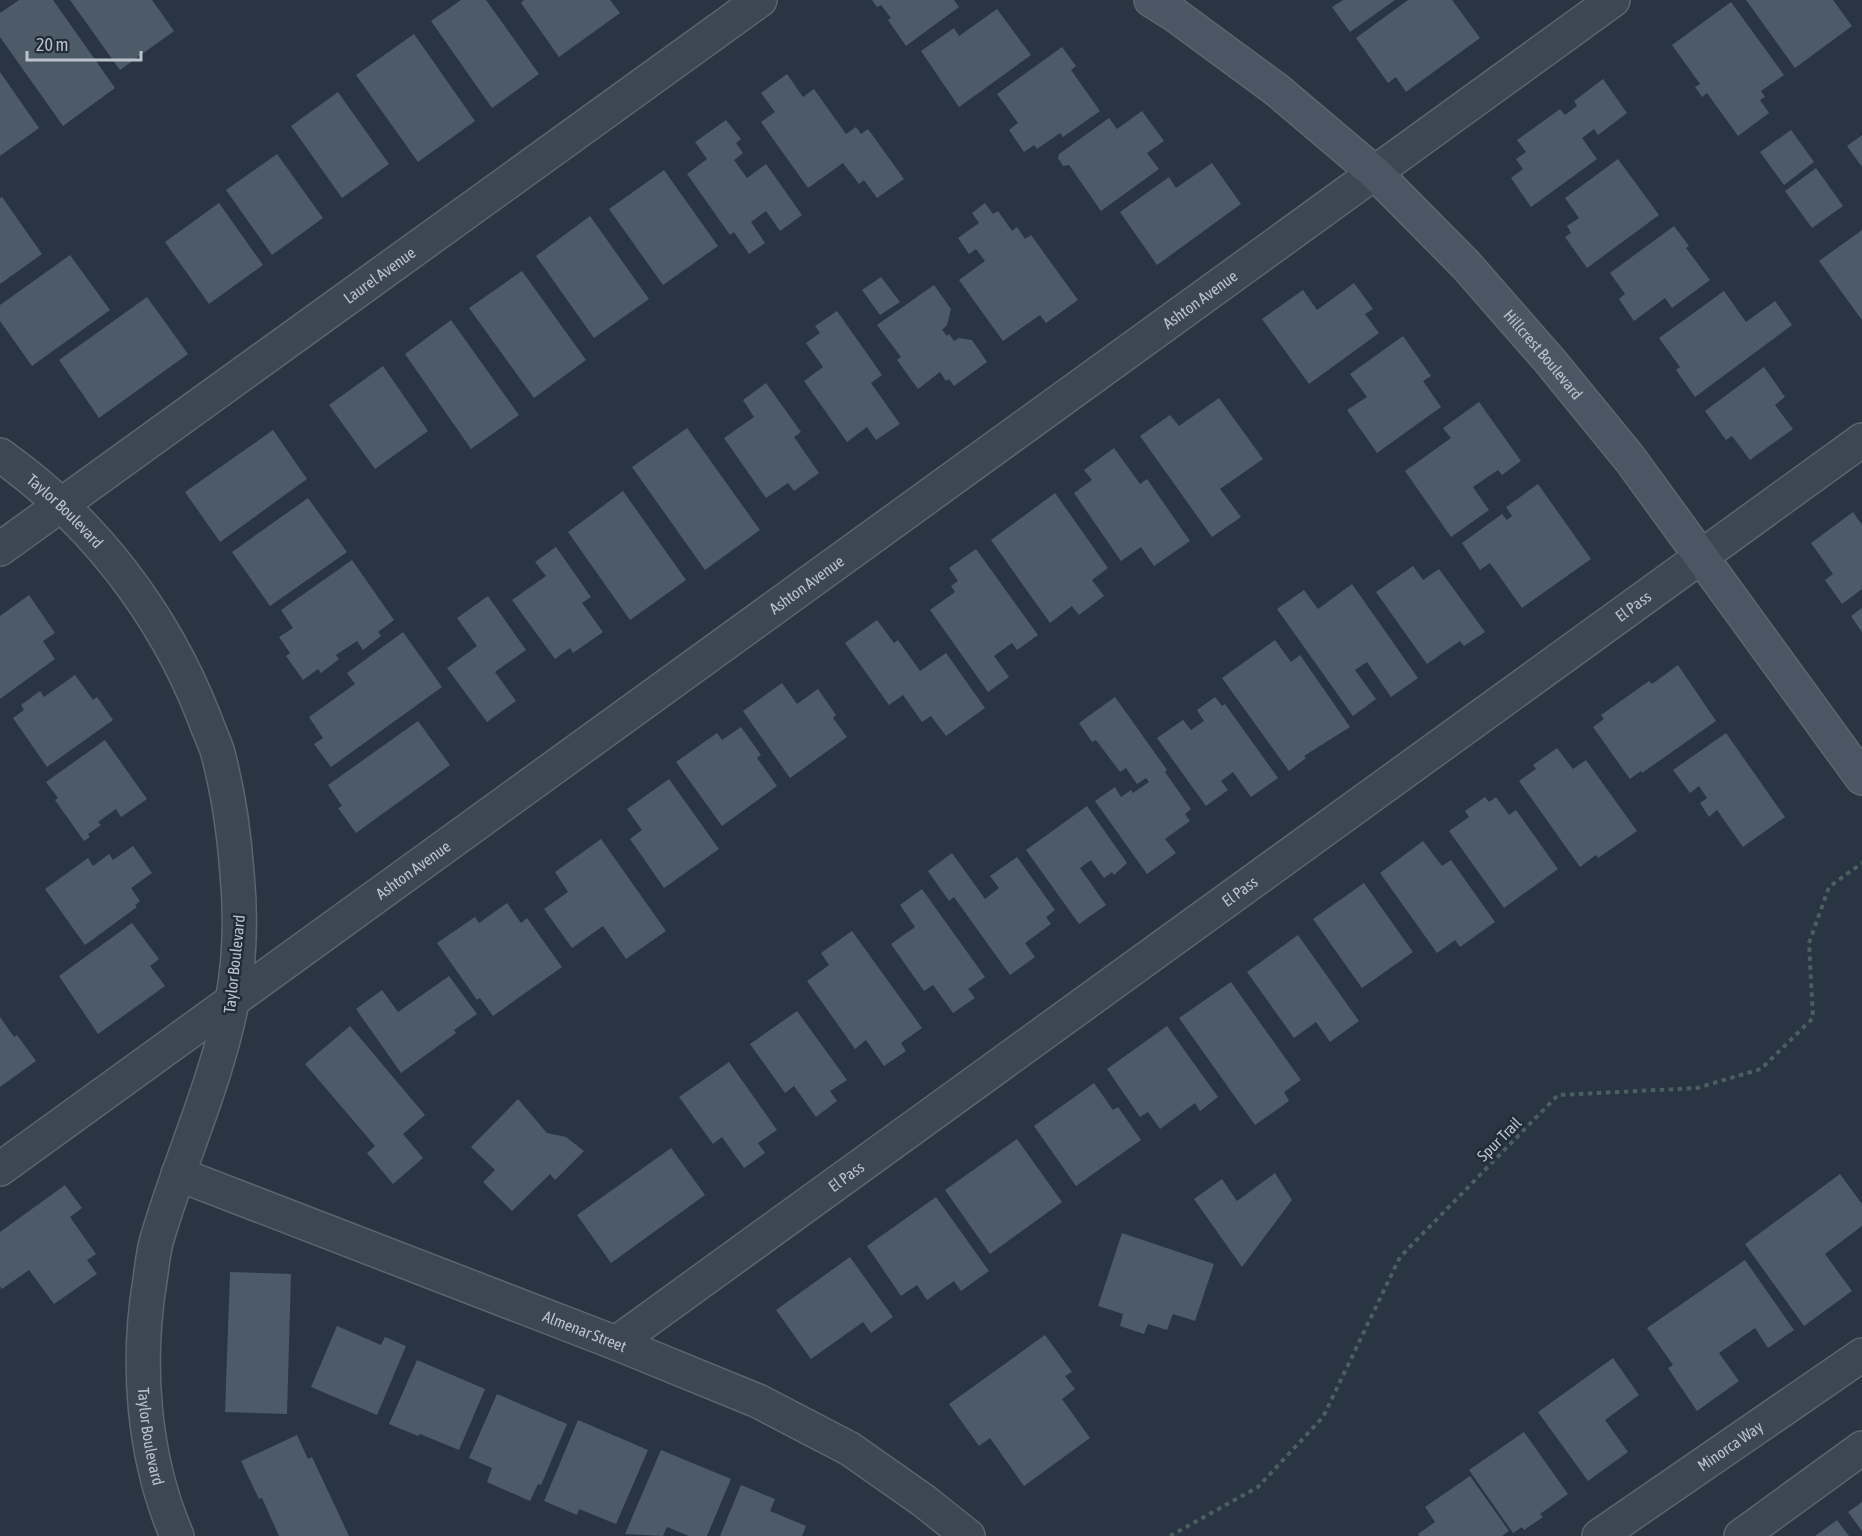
<svg xmlns="http://www.w3.org/2000/svg" width="1862" height="1536" viewBox="0 0 1862 1536" font-family="'Asap Condensed',sans-serif">
<style>
.building{fill:#4d5b68}
.lines{fill:none;stroke-linecap:round;stroke-linejoin:round}
.street-casing{stroke:#5b6570;stroke-width:36}
.secondary-casing{stroke:#5b6570;stroke-width:36}
.path{stroke:#495f60;stroke-width:4;stroke-dasharray:4.5 4.5;stroke-linecap:butt}
.street{stroke:#3d4753;stroke-width:33}
.secondary{stroke:#4b5665;stroke-width:33}
.labels{text-anchor:middle;dominant-baseline:central;stroke-width:5;stroke-linejoin:round;paint-order:stroke}
.street-label{font-size:16px;fill:#bac2cc;stroke:#222c38}
</style>
<rect width="100%" height="100%" fill="#293543"/>
<path class="building" d="M 19,0 L 53,0 L 115,88 L 63,126 L 0,37 L 0,13 Z
M 70,0 L 152,0 L 174,31 L 120,70 Z
M 461,0 L 486,0 L 539,74 L 492,108 L 431,21 Z
M 524,0 L 610,0 L 620,13 L 559,57 L 521,3 Z
M 872,0 L 954,0 L 959,7 L 906,46 L 888,20 L 891,18 L 881,5 L 877,7 Z
M 1343,0 L 1395,0 L 1350,32 L 1332,7 Z
M 1408,0 L 1452,0 L 1480,38 L 1406,92 L 1396,77 L 1388,83 L 1356,38 Z
M 1746,0 L 1833,0 L 1852,26 L 1795,68 Z
M 1731,2 L 1784,75 L 1761,91 L 1765,97 L 1760,100 L 1769,113 L 1738,136 L 1707,93 L 1702,97 L 1695,87 L 1700,84 L 1672,45 Z
M 997,9 L 1031,55 L 959,107 L 921,51 L 954,28 L 959,36 Z
M 414,34 L 475,121 L 418,162 L 356,75 Z
M 1062,47 L 1076,66 L 1071,70 L 1100,111 L 1063,137 L 1060,133 L 1037,149 L 1034,145 L 1024,152 L 1009,130 L 1018,123 L 997,94 Z
M 0,72 L 39,128 L 0,156 Z
M 787,74 L 803,97 L 814,89 L 846,134 L 856,127 L 861,134 L 868,129 L 904,179 L 877,198 L 864,180 L 859,184 L 843,163 L 808,188 L 761,122 L 775,112 L 761,93 Z
M 1603,79 L 1627,113 L 1598,135 L 1594,129 L 1582,138 L 1597,159 L 1531,207 L 1511,178 L 1523,169 L 1516,159 L 1526,152 L 1517,140 L 1560,109 L 1565,115 L 1577,106 L 1574,101 Z
M 338,92 L 389,164 L 342,198 L 291,126 Z
M 1142,111 L 1164,141 L 1147,153 L 1159,169 L 1101,211 L 1069,165 L 1063,166 L 1058,158 L 1059,154 L 1109,118 L 1117,129 Z
M 726,120 L 741,139 L 736,143 L 743,153 L 734,160 L 747,178 L 766,164 L 802,215 L 780,231 L 766,211 L 751,222 L 765,243 L 749,254 L 734,232 L 730,235 L 687,174 L 707,159 L 695,142 Z
M 1791,130 L 1814,162 L 1784,185 L 1760,152 Z
M 1862,135 L 1862,167 L 1847,146 Z
M 277,154 L 323,218 L 272,255 L 226,190 Z
M 1618,159 L 1659,215 L 1587,268 L 1565,237 L 1571,233 L 1567,226 L 1579,218 L 1565,198 Z
M 1212,163 L 1241,204 L 1157,265 L 1120,212 L 1169,177 L 1176,188 Z
M 1816,168 L 1843,206 L 1812,228 L 1785,191 Z
M 664,170 L 718,246 L 663,285 L 609,209 Z
M 2,197 L 42,254 L 0,284 L 0,198 Z
M 219,203 L 263,265 L 209,304 L 165,242 Z
M 985,203 L 993,214 L 998,211 L 1012,231 L 1017,227 L 1025,239 L 1031,235 L 1078,300 L 1046,323 L 1040,315 L 1003,341 L 959,280 L 985,261 L 976,249 L 969,254 L 958,238 L 979,223 L 972,213 Z
M 590,216 L 649,299 L 594,338 L 536,256 Z
M 1674,226 L 1689,246 L 1686,248 L 1710,280 L 1672,308 L 1665,298 L 1634,321 L 1619,299 L 1625,294 L 1610,273 Z
M 1862,230 L 1862,320 L 1819,261 Z
M 70,255 L 110,310 L 32,366 L 0,321 L 0,305 Z
M 522,271 L 586,360 L 534,398 L 469,308 Z
M 881,277 L 900,302 L 880,315 L 862,290 Z
M 1354,283 L 1373,309 L 1365,314 L 1379,333 L 1309,384 L 1262,319 L 1303,290 L 1317,310 Z
M 934,285 L 951,309 L 947,325 L 942,330 L 947,336 L 949,334 L 954,341 L 959,338 L 972,340 L 987,362 L 954,386 L 949,379 L 946,381 L 940,372 L 918,389 L 897,360 L 901,357 L 877,325 Z
M 1724,291 L 1746,322 L 1775,301 L 1792,325 L 1695,397 L 1676,370 L 1680,367 L 1659,338 Z
M 147,297 L 188,354 L 99,418 L 59,360 Z
M 837,311 L 882,375 L 871,383 L 900,424 L 876,440 L 867,427 L 847,442 L 804,381 L 823,367 L 806,343 L 820,333 L 815,326 Z
M 451,320 L 519,415 L 471,449 L 405,354 Z
M 1403,336 L 1431,376 L 1423,381 L 1441,407 L 1377,453 L 1347,410 L 1367,397 L 1350,374 Z
M 383,366 L 428,431 L 375,469 L 329,405 Z
M 1764,367 L 1785,397 L 1775,405 L 1793,429 L 1750,460 L 1732,436 L 1726,440 L 1705,411 Z
M 766,383 L 801,432 L 794,437 L 819,473 L 794,491 L 788,483 L 766,498 L 724,438 L 754,417 L 743,400 Z
M 1219,398 L 1263,459 L 1220,489 L 1241,517 L 1212,537 L 1140,436 L 1170,415 L 1179,426 Z
M 1479,402 L 1521,461 L 1502,475 L 1498,470 L 1473,487 L 1489,510 L 1451,537 L 1405,471 L 1451,438 L 1443,428 Z
M 687,428 L 760,530 L 705,570 L 632,467 Z
M 273,430 L 307,479 L 220,542 L 185,492 Z
M 1114,448 L 1140,484 L 1147,479 L 1190,541 L 1154,566 L 1141,547 L 1121,561 L 1074,493 L 1092,480 L 1084,470 Z
M 1538,484 L 1591,559 L 1522,608 L 1490,563 L 1480,570 L 1462,543 L 1502,514 L 1507,520 L 1512,516 L 1506,507 Z
M 623,491 L 686,580 L 630,620 L 568,532 Z
M 1055,493 L 1108,568 L 1092,580 L 1104,596 L 1079,615 L 1072,606 L 1050,623 L 991,540 Z
M 308,498 L 347,552 L 270,606 L 232,552 Z
M 1853,512 L 1862,525 L 1862,589 L 1842,604 L 1825,580 L 1833,574 L 1811,543 Z
M 556,547 L 591,597 L 582,603 L 603,632 L 573,653 L 570,648 L 555,659 L 512,600 L 546,576 L 535,562 Z
M 976,549 L 1038,635 L 1017,650 L 1012,643 L 994,656 L 1009,677 L 988,692 L 930,610 L 955,592 L 951,586 L 958,581 L 949,568 Z
M 352,560 L 394,620 L 378,632 L 381,636 L 363,650 L 357,641 L 336,655 L 339,659 L 321,673 L 318,669 L 303,680 L 286,656 L 290,653 L 279,637 L 293,628 L 281,610 Z
M 1413,566 L 1423,580 L 1439,569 L 1485,632 L 1464,646 L 1460,641 L 1427,664 L 1376,592 Z
M 1352,584 L 1418,678 L 1391,697 L 1367,662 L 1355,670 L 1376,699 L 1353,716 L 1277,609 L 1304,590 L 1318,609 Z
M 29,595 L 55,633 L 43,641 L 55,659 L 0,699 L 0,616 Z
M 488,596 L 526,650 L 495,672 L 516,701 L 487,722 L 447,668 L 477,646 L 457,618 Z
M 1862,608 L 1862,632 L 1851,616 Z
M 877,620 L 894,643 L 898,640 L 920,671 L 946,653 L 985,708 L 946,736 L 931,716 L 922,722 L 903,695 L 889,705 L 845,643 Z
M 403,632 L 442,687 L 331,767 L 314,744 L 323,738 L 309,717 L 355,684 L 347,673 Z
M 1275,640 L 1291,662 L 1300,655 L 1350,727 L 1304,756 L 1306,758 L 1289,771 L 1222,678 Z
M 1678,665 L 1716,721 L 1642,773 L 1641,771 L 1630,779 L 1593,727 L 1604,719 L 1601,715 L 1649,681 L 1652,684 Z
M 75,675 L 93,700 L 97,697 L 113,720 L 47,767 L 13,718 L 24,710 L 21,705 L 40,691 L 44,697 Z
M 782,683 L 797,704 L 818,689 L 836,715 L 833,718 L 847,737 L 790,778 L 743,711 Z
M 1115,697 L 1167,770 L 1165,772 L 1191,809 L 1185,814 L 1190,821 L 1165,839 L 1176,853 L 1147,874 L 1095,801 L 1115,787 L 1121,797 L 1131,790 L 1133,793 L 1149,782 L 1146,778 L 1137,784 L 1126,768 L 1120,772 L 1096,740 L 1092,742 L 1079,723 Z
M 1215,697 L 1222,706 L 1225,704 L 1278,778 L 1251,797 L 1233,772 L 1221,781 L 1228,790 L 1206,806 L 1157,738 L 1183,720 L 1191,730 L 1204,721 L 1197,710 Z
M 418,721 L 450,765 L 356,833 L 338,808 L 342,806 L 328,785 Z
M 741,727 L 761,755 L 757,758 L 777,786 L 722,826 L 676,762 L 717,733 L 722,740 Z
M 1726,733 L 1785,817 L 1743,847 L 1717,810 L 1709,817 L 1700,803 L 1707,798 L 1699,786 L 1690,793 L 1673,770 Z
M 105,740 L 147,799 L 121,817 L 116,809 L 98,822 L 101,825 L 88,834 L 90,837 L 84,841 L 55,800 L 58,798 L 46,782 Z
M 1557,748 L 1573,769 L 1586,760 L 1637,831 L 1598,858 L 1596,855 L 1580,867 L 1519,781 L 1536,769 L 1533,765 Z
M 669,779 L 719,849 L 664,888 L 630,839 L 642,830 L 627,809 Z
M 1485,797 L 1489,802 L 1496,797 L 1509,815 L 1516,810 L 1558,869 L 1504,908 L 1449,831 L 1469,817 L 1465,811 Z
M 1087,806 L 1127,863 L 1114,875 L 1112,872 L 1104,878 L 1091,860 L 1080,868 L 1106,905 L 1079,924 L 1026,850 Z
M 601,839 L 666,931 L 626,959 L 603,926 L 572,948 L 544,909 L 568,892 L 555,872 Z
M 1423,841 L 1442,866 L 1451,860 L 1495,922 L 1460,947 L 1455,940 L 1437,953 L 1380,873 Z
M 133,846 L 152,873 L 131,888 L 140,901 L 135,905 L 137,907 L 85,945 L 45,889 L 88,858 L 93,866 L 109,854 L 113,860 Z
M 952,853 L 985,899 L 999,888 L 990,876 L 1017,857 L 1055,910 L 1046,917 L 1051,924 L 1025,943 L 1035,957 L 1010,975 L 954,897 L 949,901 L 928,871 Z
M 1364,883 L 1413,952 L 1362,988 L 1313,919 Z
M 922,889 L 985,977 L 968,989 L 975,998 L 953,1013 L 933,985 L 924,991 L 891,944 L 915,927 L 900,905 Z
M 507,903 L 521,923 L 527,918 L 562,967 L 493,1016 L 480,998 L 477,1000 L 437,943 L 475,917 L 479,923 Z
M 132,923 L 159,959 L 150,966 L 165,986 L 98,1034 L 59,976 Z
M 852,931 L 922,1028 L 901,1043 L 906,1051 L 884,1066 L 866,1040 L 855,1049 L 807,981 L 829,965 L 821,953 Z
M 1298,935 L 1359,1021 L 1330,1042 L 1316,1022 L 1294,1038 L 1247,972 Z
M 449,976 L 477,1014 L 454,1030 L 456,1033 L 401,1073 L 356,1009 L 382,990 L 398,1012 Z
M 1231,982 L 1301,1080 L 1284,1092 L 1289,1101 L 1255,1125 L 1179,1018 Z
M 797,1011 L 847,1080 L 830,1091 L 837,1101 L 816,1117 L 794,1086 L 785,1093 L 750,1044 Z
M 0,1017 L 14,1037 L 17,1035 L 36,1061 L 0,1087 Z
M 350,1026 L 425,1115 L 403,1134 L 423,1158 L 393,1184 L 367,1153 L 375,1146 L 305,1064 Z
M 1167,1026 L 1218,1097 L 1200,1111 L 1195,1103 L 1160,1129 L 1148,1112 L 1140,1117 L 1107,1069 Z
M 729,1062 L 777,1130 L 758,1143 L 765,1153 L 744,1168 L 722,1137 L 713,1144 L 679,1097 Z
M 1094,1083 L 1113,1110 L 1118,1107 L 1141,1140 L 1076,1186 L 1034,1126 Z
M 518,1099 L 547,1133 L 566,1137 L 584,1151 L 555,1180 L 550,1174 L 512,1211 L 483,1182 L 495,1170 L 471,1147 Z
M 1017,1139 L 1062,1202 L 990,1254 L 945,1190 Z
M 671,1148 L 705,1195 L 611,1263 L 577,1215 Z
M 1275,1173 L 1292,1200 L 1242,1267 L 1194,1199 L 1222,1179 L 1237,1201 Z
M 1840,1174 L 1862,1204 L 1862,1226 L 1825,1254 L 1852,1291 L 1804,1326 L 1745,1244 Z
M 65,1185 L 82,1208 L 70,1217 L 96,1254 L 87,1260 L 97,1274 L 54,1304 L 29,1270 L 2,1289 L 0,1286 L 0,1232 Z
M 936,1197 L 989,1271 L 961,1291 L 954,1281 L 927,1300 L 917,1285 L 901,1296 L 867,1246 Z
M 1122,1233 L 1214,1264 L 1195,1321 L 1173,1314 L 1167,1330 L 1148,1324 L 1144,1334 L 1120,1326 L 1123,1314 L 1098,1306 Z
M 850,1257 L 893,1317 L 871,1333 L 863,1322 L 811,1359 L 776,1310 Z
M 1745,1260 L 1794,1330 L 1768,1348 L 1755,1328 L 1719,1353 L 1739,1381 L 1697,1411 L 1668,1368 L 1673,1365 L 1647,1328 Z
M 230,1272 L 291,1274 L 287,1414 L 225,1412 Z
M 337,1326 L 381,1345 L 385,1337 L 406,1346 L 377,1415 L 311,1387 Z
M 1045,1335 L 1072,1372 L 1065,1376 L 1075,1389 L 1062,1399 L 1090,1438 L 1024,1486 L 990,1438 L 979,1446 L 949,1404 Z
M 1613,1358 L 1639,1395 L 1605,1420 L 1628,1452 L 1588,1481 L 1538,1412 Z
M 417,1360 L 485,1389 L 459,1450 L 420,1434 L 418,1436 L 389,1424 Z
M 497,1394 L 567,1424 L 541,1485 L 538,1484 L 530,1501 L 487,1482 L 492,1468 L 469,1458 Z
M 578,1420 L 648,1450 L 616,1524 L 579,1509 L 577,1515 L 544,1501 Z
M 1524,1432 L 1568,1494 L 1540,1514 L 1543,1517 L 1524,1530 L 1522,1527 L 1513,1533 L 1469,1470 Z
M 297,1435 L 308,1459 L 312,1457 L 349,1536 L 279,1536 L 262,1498 L 259,1499 L 241,1461 Z
M 661,1450 L 731,1479 L 707,1536 L 689,1536 L 667,1527 L 663,1536 L 625,1534 Z
M 1470,1476 L 1509,1531 L 1502,1536 L 1419,1536 L 1418,1534 L 1435,1522 L 1425,1507 Z
M 741,1485 L 775,1499 L 770,1511 L 806,1526 L 802,1536 L 720,1536 Z
M 1862,1502 L 1862,1531 L 1848,1512 Z
M 1837,1520 L 1849,1536 L 1815,1536 Z"/>
<g class="lines">
<defs>
<g id="street">
<path id="s1" d="M 0,455 C 92,520 163,612 204,717 C 208,728 213,739 217,750 C 228,790 234,832 237,873 C 241,915 240,960 232,1002 C 216,1084 180,1160 157,1239 C 153,1252 152,1267 150,1280 C 136,1364 143,1457 177,1536"/>
<path id="s2" d="M 0,549 L 760,0"/>
<path id="s3" d="M 0,1169 L 1613,0"/>
<path id="s4" d="M 178,1174 L 616,1343 L 758,1401 L 850,1449 L 924,1501 L 968,1536"/>
<path id="s5" d="M 616,1343 L 1862,440"/>
<path id="s6" d="M 1599,1536 L 1862,1355"/>
<path d="M 1741,1536 L 1862,1448"/>
</g>
<g id="secondary">
<path id="s7" d="M 1151,0 L 1175,15 L 1277,90 L 1375,173 L 1466,265 L 1550,361 L 1630,459 L 1862,778"/>
</g>
</defs>
<use href="#street" class="street-casing"/>
<use href="#secondary" class="secondary-casing"/>
<path class="path" d="M 1170,1536 L 1258,1487 L 1323,1417 L 1400,1257 L 1558,1095 L 1697,1088 L 1761,1069 L 1813,1018 L 1809,943 L 1829,887 L 1862,863"/>
<use href="#street" class="street"/>
<use href="#secondary" class="secondary"/>
</g>
<g class="labels">
<g class="street-label">
<text stroke="none"><textPath href="#s2" startOffset="468">Laurel Avenue</textPath></text>
<text stroke="none"><textPath href="#s3" startOffset="1482">Ashton Avenue</textPath></text>
<text stroke="none"><textPath href="#s7" startOffset="531">Hillcrest Boulevard</textPath></text>
<text stroke="none"><textPath href="#s1" startOffset="86">Taylor Boulevard</textPath></text>
<text stroke="none"><textPath href="#s3" startOffset="996">Ashton Avenue</textPath></text>
<text stroke="none"><textPath href="#s5" startOffset="1256">El Pass</textPath></text>
<text stroke="none"><textPath href="#s3" startOffset="510">Ashton Avenue</textPath></text>
<text stroke="none"><textPath href="#s5" startOffset="770">El Pass</textPath></text>
<text transform="translate(234 964) rotate(-84)">Taylor Boulevard</text>
<text transform="translate(1499 1139) rotate(-45)">Spur Trail</text>
<text stroke="none"><textPath href="#s5" startOffset="284">El Pass</textPath></text>
<text stroke="none"><textPath href="#s4" startOffset="436">Almenar Street</textPath></text>
<text stroke="none"><textPath href="#s1" startOffset="1074">Taylor Boulevard</textPath></text>
<text stroke="none"><textPath href="#s6" startOffset="159">Minorca Way</textPath></text>
</g>
</g>
<path d="M27 51v9h114v-9" fill="none" stroke="#bac2cc" stroke-width="3"/>
<text x="36" y="51" font-size="18" fill="#bac2cc" stroke="#222c38" stroke-width="4.5" paint-order="stroke">20 m</text>
</svg>
